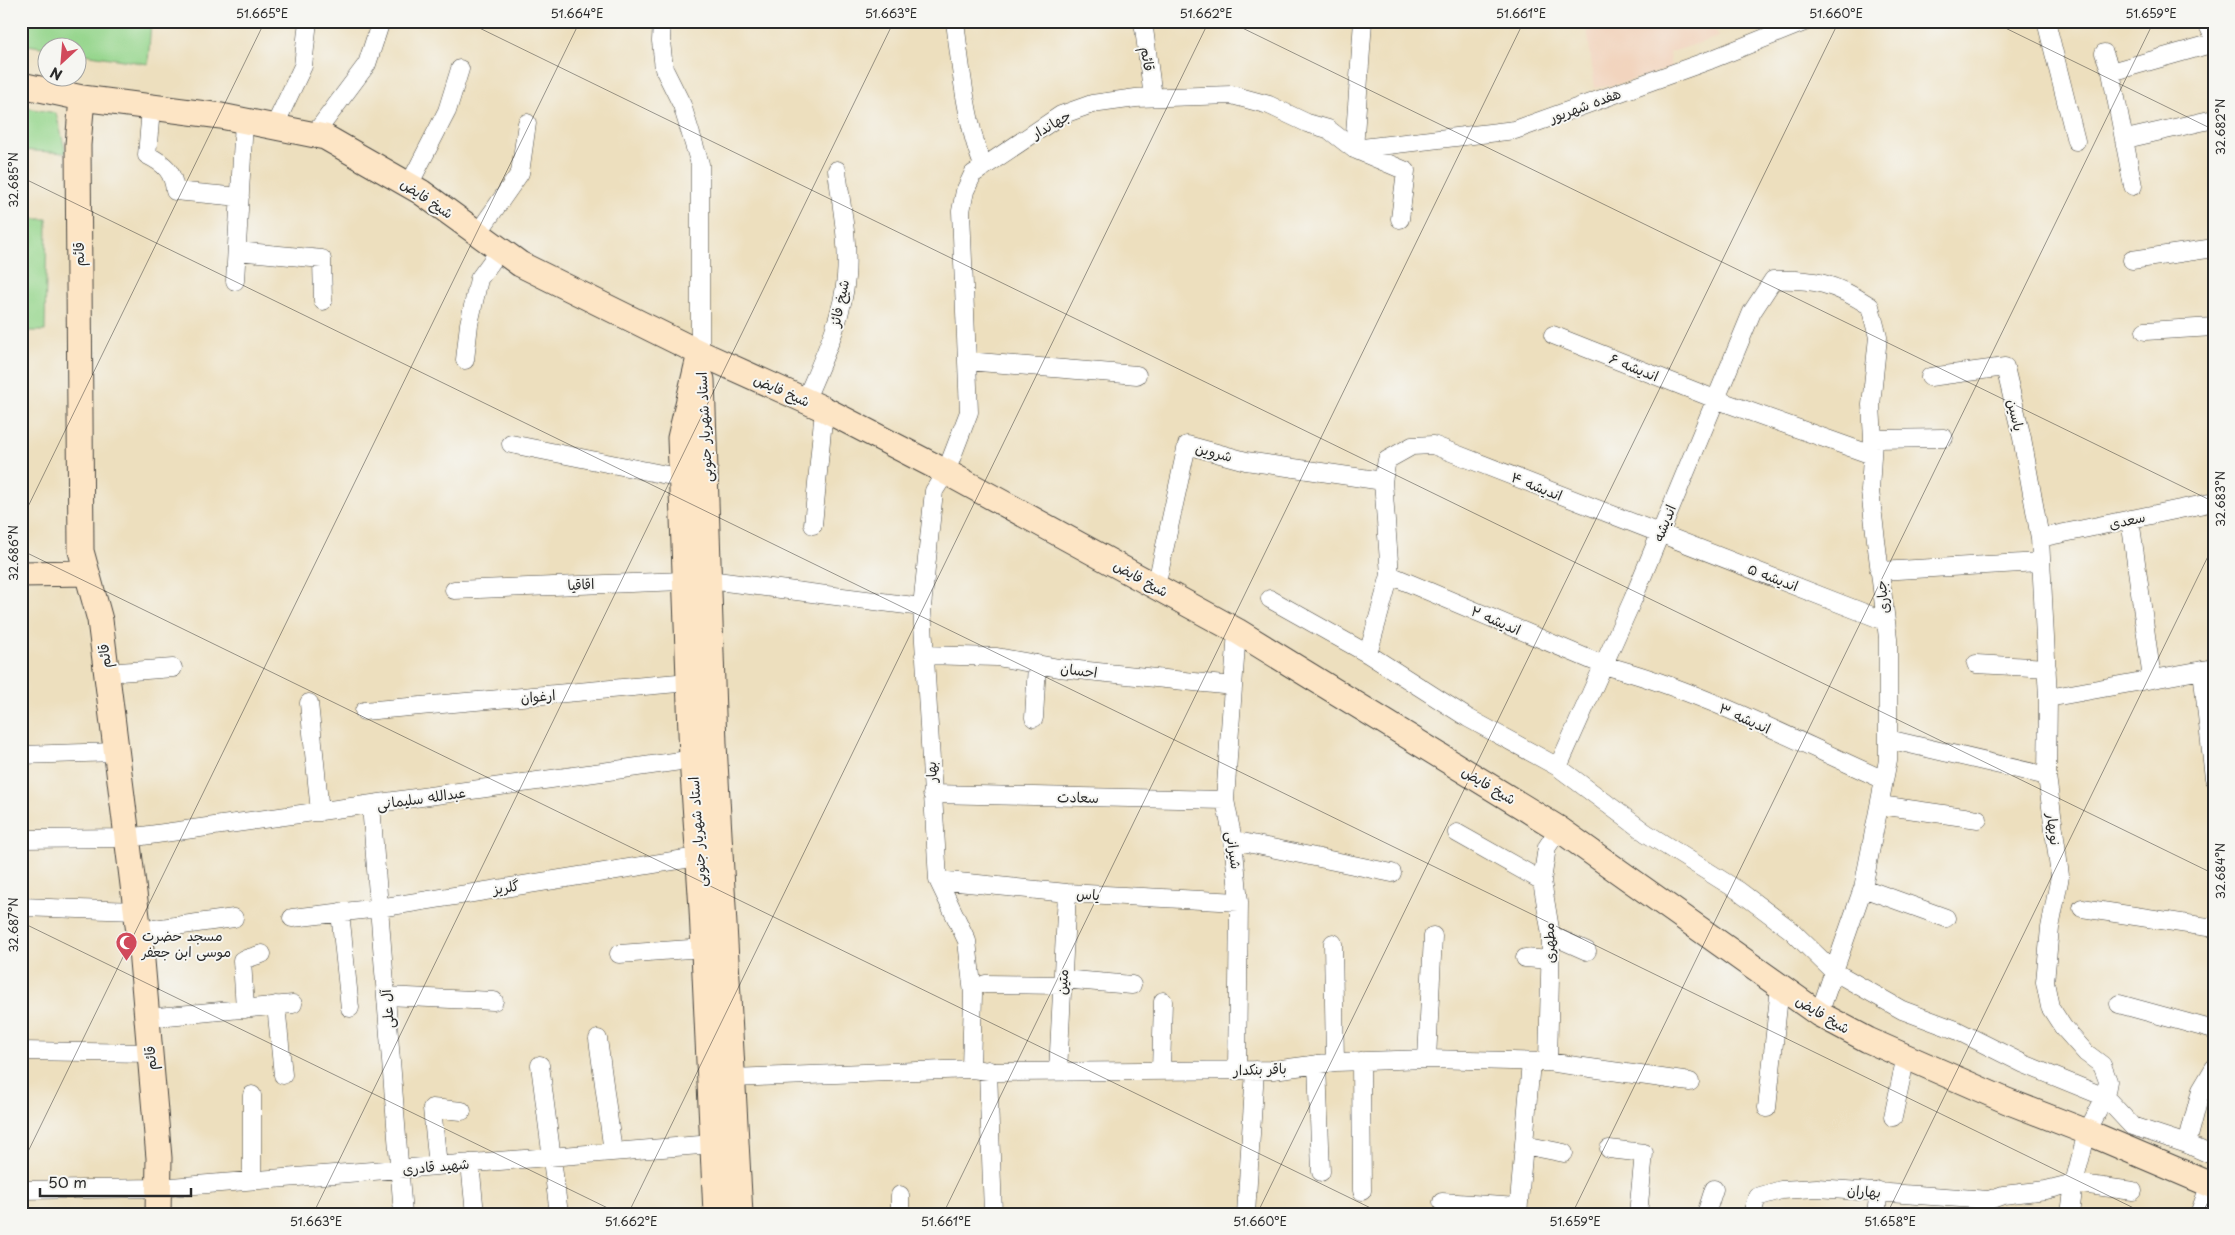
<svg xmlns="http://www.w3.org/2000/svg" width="2235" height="1235" viewBox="0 0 2235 1235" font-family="'Playpen Sans','Playpen Sans Arabic',sans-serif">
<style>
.built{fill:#f2d4be}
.green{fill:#96d68d;stroke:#60805c}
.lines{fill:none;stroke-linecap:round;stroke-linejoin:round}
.street-casing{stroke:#484641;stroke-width:19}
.secondary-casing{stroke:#484641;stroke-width:27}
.street{stroke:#fff;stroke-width:18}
.secondary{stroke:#fde5c5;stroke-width:25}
.ticks{fill:none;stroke:#2b2b2b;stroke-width:1;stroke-opacity:0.45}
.labels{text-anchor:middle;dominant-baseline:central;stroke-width:4;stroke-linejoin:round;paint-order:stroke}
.street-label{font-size:14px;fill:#2b2b2b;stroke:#f6f6f2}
.poi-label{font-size:14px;fill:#2b2b2b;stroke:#f6f6f2;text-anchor:start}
.neatline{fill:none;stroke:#2b2b2b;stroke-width:2}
.ticks-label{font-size:12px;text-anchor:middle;fill:#2b2b2b}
</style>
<rect width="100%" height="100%" fill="#f6f6f2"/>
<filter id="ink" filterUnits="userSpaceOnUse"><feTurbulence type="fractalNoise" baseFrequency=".02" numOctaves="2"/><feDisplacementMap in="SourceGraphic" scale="10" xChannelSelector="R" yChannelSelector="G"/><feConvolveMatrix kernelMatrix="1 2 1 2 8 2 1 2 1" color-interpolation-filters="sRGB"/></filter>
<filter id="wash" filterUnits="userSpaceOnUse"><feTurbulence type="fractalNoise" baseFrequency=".0096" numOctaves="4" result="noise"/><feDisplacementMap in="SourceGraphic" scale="20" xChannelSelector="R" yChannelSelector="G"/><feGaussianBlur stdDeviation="1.12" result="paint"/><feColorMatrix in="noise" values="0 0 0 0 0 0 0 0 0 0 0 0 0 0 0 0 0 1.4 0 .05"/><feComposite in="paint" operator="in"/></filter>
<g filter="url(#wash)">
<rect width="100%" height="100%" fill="#eddfbe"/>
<path class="built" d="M 1586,21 L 1712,21 L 1718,37 L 1669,53 L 1671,68 L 1616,85 L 1595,88 Z"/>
<path class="green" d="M 21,21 L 151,21 L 148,64 L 78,53 L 78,48 L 47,48 L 21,44 Z
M 21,107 L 56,113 L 66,153 L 21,150 Z
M 21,219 L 47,219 L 45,331 L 21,331 Z"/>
</g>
<g filter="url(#ink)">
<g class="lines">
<defs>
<path id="street" d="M 662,21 L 661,41 L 664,69 L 682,105 L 700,164 L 700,353
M 955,21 C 960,63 967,130 984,167
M 1143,21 L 1153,97
M 1363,21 L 1354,149 L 1515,130 L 1710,60 L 1807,21
M 2046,21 L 2076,141
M 2206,21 L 2214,38
M 2104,53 L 2111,72 L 2133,186
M 2111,72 L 2214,43
M 151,109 L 147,155 C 165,164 173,171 175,191 L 240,197
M 274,127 L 303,66 L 308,21
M 314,135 L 367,64 L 381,21
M 2126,139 L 2214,119
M 409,185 L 447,111 L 460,69
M 478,233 L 520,173 L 527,123
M 237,251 L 322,259 L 323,301
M 2132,260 L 2214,248
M 235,281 L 244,121
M 2145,331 L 2214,327
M 1553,335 L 1715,399 L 1872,455
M 465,360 L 469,324 L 479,279 L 500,250
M 967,361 L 1137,375
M 1930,377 L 2005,367 L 2022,438 L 2040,538 L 2048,698 L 2047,776 L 2060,876 L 2050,928 L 2045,982 L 2050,1007 L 2063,1027 L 2086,1053 L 2102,1065 L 2108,1081 L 2105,1097 L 2087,1132 L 2074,1183 L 2046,1190 L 2003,1195 L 1989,1200 L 1978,1214
M 805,401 C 821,363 843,319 846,277 C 849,242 841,205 837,170
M 1873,439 L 1944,438
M 511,444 L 692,480
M 2130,519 L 2152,679
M 813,525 L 824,409
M 2040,538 L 2214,502
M 1879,571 L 2041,562
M 1390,575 L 1603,665 C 1700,690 1792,739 1884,780
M 1156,587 L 1187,445 L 1246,461 L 1383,481
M 454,590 L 709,580 L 922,607
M 1270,599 L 1368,654 L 1468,718 L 1558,767 L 1646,833 L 1739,891 L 1792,931 L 1833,971 L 1902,1010 L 1956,1030 L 2024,1064 L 2105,1097 L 2132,1126 L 2187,1144 L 2214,1156
M 1368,654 L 1390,575 L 1383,481 L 1387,460 L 1412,446 L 1433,445 L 1885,621
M 924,655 L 997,657 L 1059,668 L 1233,686
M 1976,664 L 2047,668
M 2202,670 L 2214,778
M 106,673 L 173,668
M 2048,698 L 2214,668
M 309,703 L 320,812
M 364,711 L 700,681
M 1034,718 L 1037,664
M 1888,739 L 2047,776
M 21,755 L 116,752
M 1558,767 L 1633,599 L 1752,312 L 1773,280 C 1813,278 1836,284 1870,306 L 1878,337 L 1871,405 L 1873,439 L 1870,491 L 1888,638 L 1888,760 L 1863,888 L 1819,1014
M 932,794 L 1225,800
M 371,805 L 403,1214
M 1880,805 L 1978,819
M 1457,833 L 1542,881
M 21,839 L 128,838 L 702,758
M 1233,840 L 1392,873
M 938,880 L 1067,893 L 1239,902
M 1863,888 L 1946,918
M 21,907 L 136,911
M 2082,908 L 2214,928
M 340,912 L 350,1008
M 292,918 L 379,908 L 710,855
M 139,931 L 234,918
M 1551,935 L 1587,951
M 1333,943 L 1335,1062
M 619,954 L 704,948 L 715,950
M 1525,958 L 1550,960
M 1062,979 L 1132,985
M 985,984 L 1062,985
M 386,996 L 494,1001
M 2119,1004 L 2214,1030
M 276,1005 L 283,1075
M 245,1009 L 242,960 L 262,954
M 147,1018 L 293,1004
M 598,1039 L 613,1152
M 21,1051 L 150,1053
M 1427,1059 L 1433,936
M 1361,1061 L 1362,1191
M 1548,1062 L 1551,935 L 1542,881 L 1547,847 L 1559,829
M 1317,1064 L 1321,1172
M 540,1065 L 559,1214
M 971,1069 L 973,994 L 967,941 L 938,880 L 922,607 L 934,491 L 946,472 L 969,412 L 961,211 L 965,191 L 973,174 L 1061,115 L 1092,104 L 1136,98 L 1232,95 L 1269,105 L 1307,123 L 1328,129 L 1354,149 L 1406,171 L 1400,219
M 988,1070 L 993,1214
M 1237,1070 L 1239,902 L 1233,840 L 1225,800 L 1237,631
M 1161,1071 L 1163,1001
M 1058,1072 L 1067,893
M 732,1078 L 971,1069 L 998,1072 L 1273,1070 L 1335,1062 L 1427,1059 L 1548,1062 L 1690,1082
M 1767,1108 L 1780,987
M 1893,1117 L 1906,1056
M 2187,1144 L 2201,1090 L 2214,1068
M 1524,1145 L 1564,1153
M 1609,1149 L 1644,1153 L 1638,1214
M 470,1163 L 475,1214
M 438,1166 L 432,1108 L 462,1111
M 252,1180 L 252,1095
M 21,1190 L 158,1188 L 713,1144
M 1442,1202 L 1518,1207
M 900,1214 L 900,1195
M 1246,1214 L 1255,1070
M 1518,1214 L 1531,1062
M 1706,1214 L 1714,1189
M 1752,1214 L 1757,1197 L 1781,1190 L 1817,1188 L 1989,1200
M 1876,1214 L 1879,1191
M 2070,1214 L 2074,1183 L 2133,1191
M 2199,1214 L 2210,1184"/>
<path id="secondary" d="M 21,85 L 82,98 L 221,116 L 325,137 L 421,192 L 520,264 L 700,353 L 824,409 L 946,472 L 1237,631 L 1559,829 L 1819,1014 L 1868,1040 L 2007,1101 L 2087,1132 L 2214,1186
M 82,98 L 78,145 L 81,551 L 100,620 L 141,949 L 159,1158 L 158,1214
M 700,353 L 680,438 L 692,758 L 702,909 L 716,1214
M 702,380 L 714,744 L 740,1214
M 21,574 L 87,573"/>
</defs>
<use href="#street" class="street-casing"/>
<use href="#secondary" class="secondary-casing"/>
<use href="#street" class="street"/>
<use href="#secondary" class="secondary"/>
</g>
</g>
<path class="ticks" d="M 465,21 L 2214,874M 1228,21 L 2214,502M 1991,21 L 2214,130M 21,177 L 2146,1214M 21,521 L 265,21M 21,550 L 1383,1214M 21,922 L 620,1214M 21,1166 L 580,21M 313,1214 L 894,21M 628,1214 L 1209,21M 943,1214 L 1524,21M 1257,1214 L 1839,21M 1572,1214 L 2154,21M 1887,1214 L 2214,544M 2202,1214 L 2214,1190"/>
<defs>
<symbol id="mosque-pin" viewBox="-11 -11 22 30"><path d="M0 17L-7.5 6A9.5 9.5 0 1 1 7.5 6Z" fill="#d1495b" stroke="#f6f6f2"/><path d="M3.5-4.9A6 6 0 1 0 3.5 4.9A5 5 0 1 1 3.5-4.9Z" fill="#fff"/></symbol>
</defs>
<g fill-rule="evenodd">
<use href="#mosque-pin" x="114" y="930" width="25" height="34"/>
</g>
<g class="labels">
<g class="street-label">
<text transform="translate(1148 59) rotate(82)">قائم</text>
<text transform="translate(1585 105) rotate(-20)">هفده شهریور</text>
<text transform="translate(1051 124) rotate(-30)">جهاندار</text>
<text transform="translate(427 198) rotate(34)">شیخ فایض</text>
<text transform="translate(78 254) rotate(-90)">قائم</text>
<text transform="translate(839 303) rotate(-78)">شیخ فائز</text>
<text transform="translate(1634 367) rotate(22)">اندیشه ۶</text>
<text transform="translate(782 390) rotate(24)">شیخ فایض</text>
<text transform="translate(2016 415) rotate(77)">یاسین</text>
<text transform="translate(704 427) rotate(-93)">استاد شهریار جنوبی</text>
<text transform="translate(1214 452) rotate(15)">شروین</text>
<text transform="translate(1537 486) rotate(22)">اندیشه ۴</text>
<text transform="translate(2127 520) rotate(-12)">سعدی</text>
<text transform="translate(1664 523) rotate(-68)">اندیشه</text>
<text transform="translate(1773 577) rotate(21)">اندیشه ۵</text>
<text transform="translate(1141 578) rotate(29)">شیخ فایض</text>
<text transform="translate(581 584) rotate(-3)">اقاقیا</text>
<text transform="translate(1882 597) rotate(-97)">جباری</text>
<text transform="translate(1496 620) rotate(23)">اندیشه ۲</text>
<text transform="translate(104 656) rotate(-97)">قائم</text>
<text transform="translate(1079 670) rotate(7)">احسان</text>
<text transform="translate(538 696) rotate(-5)">ارغوان</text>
<text transform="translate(1745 718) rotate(24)">اندیشه ۳</text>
<text transform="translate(931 772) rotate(-93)">بهار</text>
<text transform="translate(1489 785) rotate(31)">شیخ فایض</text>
<text transform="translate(1078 797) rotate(1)">سعادت</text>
<text transform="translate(421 798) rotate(-8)">عبدالله سلیمانی</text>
<text transform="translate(2054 829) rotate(83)">نوبهار</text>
<text transform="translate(697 832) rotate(-94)">استاد شهریار جنوبی</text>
<text transform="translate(1234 850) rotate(82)">شیرانی</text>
<text transform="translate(506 887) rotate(-9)">گلریز</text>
<text transform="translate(1088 894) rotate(3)">یاس</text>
<text transform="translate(1549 943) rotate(-92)">مطهری</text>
<text transform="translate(1062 982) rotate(-87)">متین</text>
<text transform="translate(387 1009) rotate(-95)">آل علی</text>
<text transform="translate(1823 1014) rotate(31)">شیخ فایض</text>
<text transform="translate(150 1058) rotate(-95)">قائم</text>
<text transform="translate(1260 1069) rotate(-2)">باقر بنکدار</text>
<text transform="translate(436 1166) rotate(-5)">شهید قادری</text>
<text transform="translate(1864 1191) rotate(4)">بهاران</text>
</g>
<g class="poi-label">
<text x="142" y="935">مسجد حضرت<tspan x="142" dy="16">موسی ابن جعفر</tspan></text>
</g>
</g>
<rect width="2235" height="1235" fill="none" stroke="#f6f6f2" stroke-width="55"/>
<g transform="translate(62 62) rotate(206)"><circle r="24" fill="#f6f6f2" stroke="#a5a5a2"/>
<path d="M0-4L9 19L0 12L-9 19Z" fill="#d1495b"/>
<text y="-8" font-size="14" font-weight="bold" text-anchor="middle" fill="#2b2b2b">N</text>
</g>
<path d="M40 1188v8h151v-8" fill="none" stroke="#2b2b2b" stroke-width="2.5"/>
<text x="48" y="1188" font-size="15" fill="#2b2b2b" stroke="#f6f6f2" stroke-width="4" paint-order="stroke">50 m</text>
<rect x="28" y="28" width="2180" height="1180" class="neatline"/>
<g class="ticks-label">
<text x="262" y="18">51.665°E</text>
<text x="577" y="18">51.664°E</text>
<text x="891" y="18">51.663°E</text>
<text x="1206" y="18">51.662°E</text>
<text x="1521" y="18">51.661°E</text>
<text x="1836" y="18">51.660°E</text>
<text x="2151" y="18">51.659°E</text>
<text transform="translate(2221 127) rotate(-90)" y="4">32.682°N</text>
<text transform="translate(14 180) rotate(-90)" y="4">32.685°N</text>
<text transform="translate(2221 499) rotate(-90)" y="4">32.683°N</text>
<text transform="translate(14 553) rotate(-90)" y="4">32.686°N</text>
<text transform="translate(2221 871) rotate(-90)" y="4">32.684°N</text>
<text transform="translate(14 925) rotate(-90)" y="4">32.687°N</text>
<text x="316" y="1226">51.663°E</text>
<text x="631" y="1226">51.662°E</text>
<text x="946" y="1226">51.661°E</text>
<text x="1260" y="1226">51.660°E</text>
<text x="1575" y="1226">51.659°E</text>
<text x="1890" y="1226">51.658°E</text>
</g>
</svg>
